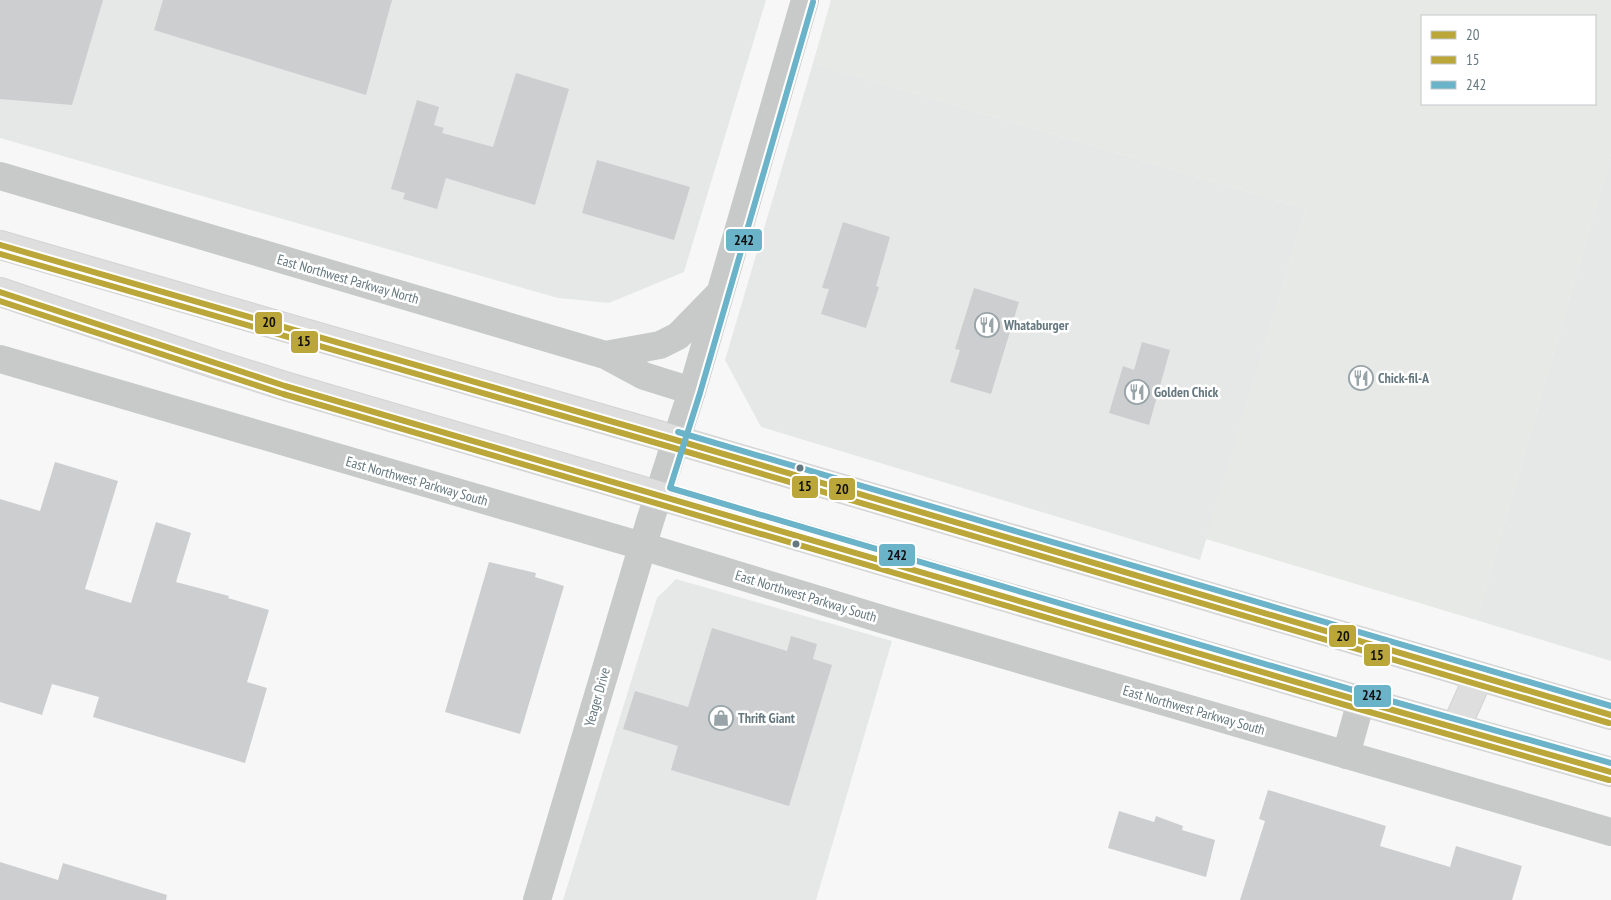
<svg xmlns="http://www.w3.org/2000/svg" width="1611" height="900" viewBox="0 0 1611 900" font-family="'PT Sans Narrow',sans-serif">
<style>
.built{fill:#e6e8e7}
.green{fill:#e6e9e5;fill-rule:evenodd}
.building{fill:#cdcecf}
.lines{fill:none;stroke-linecap:round;stroke-linejoin:round}
.major-casing{stroke:#d2d3d4;stroke-width:30}
.minor{stroke:#c8caca;stroke-width:28}
.major{stroke:#dedede;stroke-width:28}
.bus-1-casing{stroke:#fff;stroke-width:10}
.bus-2-casing{stroke:#fff;stroke-width:10}
.bus-3-casing{stroke:#fff;stroke-width:10}
.bus-1{stroke:#baa639;stroke-width:6}
.bus-2{stroke:#baa639;stroke-width:6}
.bus-3{stroke:#6ab3c8;stroke-width:6}
.bus-dot{fill:#66787f;stroke:#fff;stroke-width:2}
.labels{text-anchor:middle;dominant-baseline:central;stroke-width:5;stroke-linejoin:round;paint-order:stroke}
.street-label{font-size:14px;fill:#66787f;stroke:#fff}
.poi-label{font-size:14px;font-weight:bold;fill:#66787f;stroke:#fff;text-anchor:start}
.line-badge{stroke:#fff;stroke-width:2}
.pale-badge-label{font-size:14px;text-anchor:middle;font-weight:bold;fill:#111}
</style>
<rect width="100%" height="100%" fill="#f7f7f7"/>
<path class="built" d="M 0,0 L 766,0 L 684,272 L 609,303 L 558,298 L 0,138 Z
M 813,63 L 1306,209 L 1200,560 L 761,427 L 725,360 Z
M 1611,154 L 1611,661 L 1476,620 Z
M 676,579 L 892,641 L 816,900 L 563,900 L 657,598 Z"/>
<path class="green" d="M 831,0 L 1611,0 L 1611,154 L 1476,620 L 1206,539 L 1306,209 L 813,63 ZM 1422,16 L 1595,16 L 1595,104 L 1422,104 Z"/>
<path class="building" d="M 0,0 L 103,0 L 72,105 L 0,99 Z
M 163,0 L 392,0 L 366,95 L 154,30 Z
M 516,73 L 569,89 L 535,205 L 446,178 L 437,209 L 403,199 L 405,193 L 391,189 L 417,100 L 439,107 L 434,125 L 444,128 L 442,133 L 493,147 Z
M 597,160 L 690,187 L 674,240 L 582,213 Z
M 843,222 L 890,237 L 876,286 L 879,287 L 866,328 L 821,314 L 829,289 L 822,288 Z
M 974,288 L 1019,302 L 991,394 L 950,382 L 960,350 L 955,349 Z
M 1142,342 L 1170,350 L 1149,425 L 1109,413 L 1123,366 L 1134,370 Z
M 55,462 L 118,481 L 85,589 L 131,603 L 156,522 L 191,533 L 176,582 L 229,596 L 228,598 L 269,610 L 247,682 L 267,688 L 245,763 L 93,717 L 99,697 L 52,684 L 42,715 L 0,702 L 0,499 L 40,511 Z
M 489,562 L 536,573 L 535,577 L 564,586 L 520,734 L 445,712 Z
M 712,628 L 787,651 L 791,636 L 817,644 L 813,659 L 832,665 L 789,806 L 671,770 L 678,746 L 623,729 L 635,691 L 688,707 Z
M 1268,790 L 1386,826 L 1380,846 L 1450,867 L 1456,846 L 1522,866 L 1512,900 L 1240,900 L 1265,821 L 1259,819 Z
M 1119,811 L 1154,822 L 1156,816 L 1183,826 L 1182,830 L 1215,840 L 1206,877 L 1108,848 Z
M 0,862 L 58,880 L 63,863 L 167,895 L 166,900 L 0,900 Z"/>
<g class="lines">
<defs>
<path id="major" d="M 0,245 L 676,440 L 1611,715
M 0,292 L 215,364 L 285,386 L 1361,701 L 1611,772
M 1456,727 L 1479,676"/>
</defs>
<use href="#major" class="major-casing"/>
<path class="minor" d="M 0,176 L 605,355 L 644,376 L 692,391
M 605,355 L 660,345 L 678,336 L 718,295
M 0,359 L 642,546 L 888,621 L 1611,832
M 1346,755 L 1361,701
M 537,900 L 650,521 L 692,391 L 805,0"/>
<use href="#major" class="major"/>
<defs>
<path id="bus-1" d="M 0,245 L 676,440 L 1611,715
M 0,292 L 285,386 L 1361,701 L 1611,772"/>
<path id="bus-2" d="M 0,254 L 674,448 L 1609,723
M 0,301 L 283,394 L 1359,709 L 1609,780"/>
<path id="bus-3" d="M 813,2 L 700,393 L 670,488 L 1363,693 L 1611,763
M 678,432 L 1611,706"/>
</defs>
<use href="#bus-1" class="bus-1-casing"/>
<use href="#bus-2" class="bus-2-casing"/>
<use href="#bus-3" class="bus-3-casing"/>
<use href="#bus-1" class="bus-1"/>
<use href="#bus-2" class="bus-2"/>
<use href="#bus-3" class="bus-3"/>
</g>
<defs>
<symbol id="restaurant-ring" viewBox="-11 -11 22 22"><circle r="9.5" fill="#fff" stroke="#99a4a9" stroke-width="1.5"/><path d="M-5-6h1v4h1v-4h1v4h1v-4h1v5L-1.5 .5V6h-2V.5L-5-1ZM5-6V6H3V1.5H1.5Q1.5-4 5-6Z" fill="#99a4a9"/></symbol>
<symbol id="shop-ring" viewBox="-11 -11 22 22"><circle r="9.5" fill="#fff" stroke="#99a4a9" stroke-width="1.5"/><path d="M-5-2.5h2.3a2.7 3.5 0 0 1 5.4 0H5L5.5 6h-11ZM-1.5-2.5h3a1.5 2.3 0 0 0-3 0Z" fill="#99a4a9"/></symbol>
</defs>
<g fill-rule="evenodd">
<use href="#restaurant-ring" x="973" y="311" width="28" height="28"/>
<use href="#restaurant-ring" x="1347" y="364" width="28" height="28"/>
<use href="#restaurant-ring" x="1123" y="378" width="28" height="28"/>
<use href="#shop-ring" x="707" y="704" width="28" height="28"/>
</g>
<g class="bus-dot">
<circle cx="800" cy="468" r="4.5"/>
<circle cx="796" cy="544" r="4.5"/>
</g>
<g class="labels">
<g class="street-label">
<text transform="translate(348 279) rotate(16)">East Northwest Parkway North</text>
<text transform="translate(417 481) rotate(16)">East Northwest Parkway South</text>
<text transform="translate(806 596) rotate(17)">East Northwest Parkway South</text>
<text transform="translate(597 697) rotate(-74)">Yeager Drive</text>
<text transform="translate(1194 710) rotate(16)">East Northwest Parkway South</text>
</g>
<g class="poi-label">
<text x="1004" y="325">Whataburger</text>
<text x="1378" y="378">Chick-fil-A</text>
<text x="1154" y="392">Golden Chick</text>
<text x="738" y="718">Thrift Giant</text>
</g>
</g>
<g class="line-badge">
<rect x="725" y="228" width="38" height="24" rx="5" fill="#6ab3c8"/>
<rect x="254" y="311" width="29" height="24" rx="5" fill="#baa639"/>
<rect x="290" y="330" width="29" height="24" rx="5" fill="#baa639"/>
<rect x="791" y="475" width="28" height="24" rx="5" fill="#baa639"/>
<rect x="828" y="477" width="28" height="24" rx="5" fill="#baa639"/>
<rect x="878" y="543" width="38" height="24" rx="5" fill="#6ab3c8"/>
<rect x="1328" y="624" width="29" height="24" rx="5" fill="#baa639"/>
<rect x="1363" y="643" width="28" height="24" rx="5" fill="#baa639"/>
<rect x="1353" y="684" width="39" height="24" rx="5" fill="#6ab3c8"/>
</g>
<g class="pale-badge-label">
<text x="744" y="245">242</text>
<text x="269" y="327">20</text>
<text x="304" y="346">15</text>
<text x="805" y="491">15</text>
<text x="842" y="494">20</text>
<text x="897" y="560">242</text>
<text x="1343" y="641">20</text>
<text x="1377" y="660">15</text>
<text x="1372" y="700">242</text>
</g>
<rect x="1421" y="15" width="175" height="90" fill="#ffffff" stroke="#c2c9cc"/>
<rect x="1431" y="31" width="25" height="8" fill="#baa639" stroke="#c2c9cc"/>
<text x="1466" y="40" font-size="15" fill="#66787f">20</text>
<rect x="1431" y="56" width="25" height="8" fill="#baa639" stroke="#c2c9cc"/>
<text x="1466" y="65" font-size="15" fill="#66787f">15</text>
<rect x="1431" y="81" width="25" height="8" fill="#6ab3c8" stroke="#c2c9cc"/>
<text x="1466" y="90" font-size="15" fill="#66787f">242</text>
</svg>
